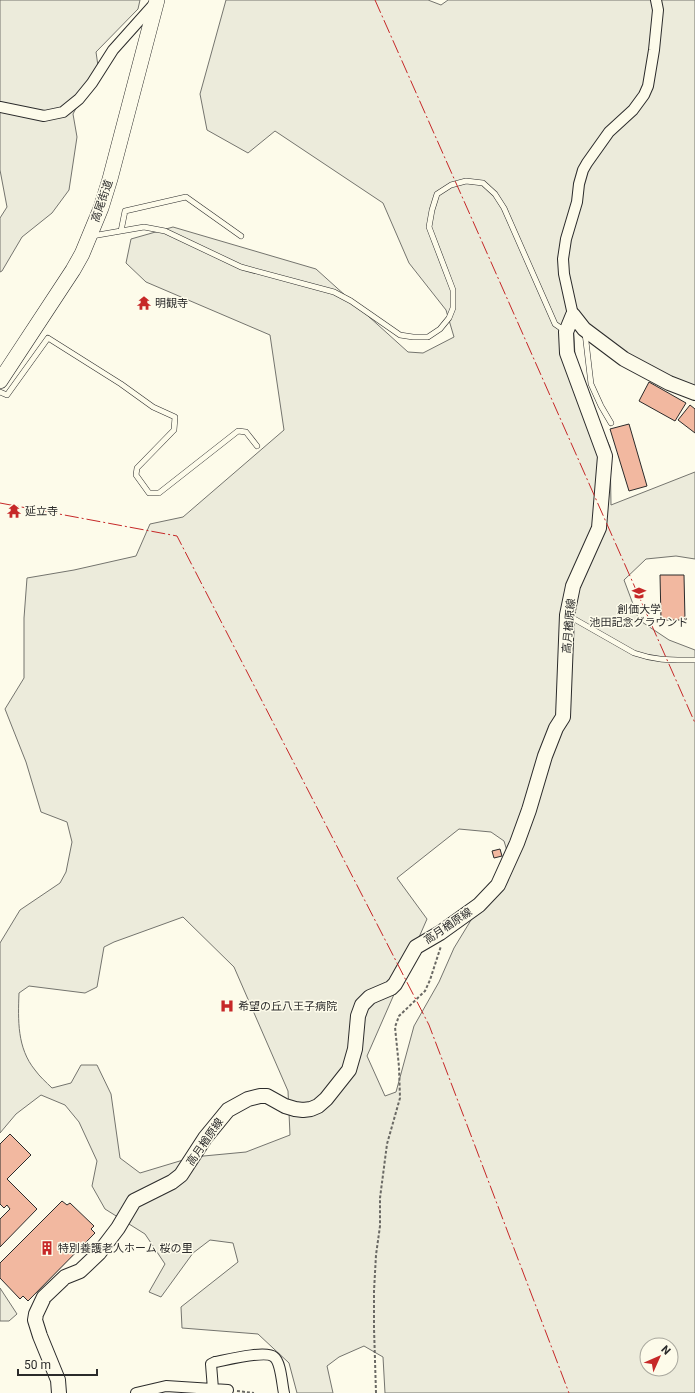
<svg xmlns="http://www.w3.org/2000/svg" width="695" height="1393" viewBox="0 0 695 1393" font-family="Roboto,'Noto Sans JP',sans-serif">
<style>
.green{fill:#ecebdb;stroke:#74746e;fill-rule:evenodd}
.building{fill:#f2b8a0;stroke:#2b2b2b}
.lines{fill:none;stroke-linecap:round;stroke-linejoin:round}
.service-casing{stroke:#2b2b2b;stroke-width:6}
.minor-casing{stroke:#2b2b2b;stroke-width:12}
.secondary-casing{stroke:#2b2b2b;stroke-width:16}
.primary-casing{stroke:#2b2b2b;stroke-width:16}
.path{stroke:#6a6964;stroke-width:2;stroke-dasharray:3 2;stroke-linecap:butt}
.service{stroke:#fdfbea;stroke-width:5}
.minor{stroke:#fdfbea;stroke-width:10}
.secondary{stroke:#fdfbea;stroke-width:14}
.primary{stroke:#fdfbea;stroke-width:15}
.power{stroke:#c62828;stroke-width:1;stroke-dasharray:14 3 2 3;stroke-linecap:butt}
.labels{text-anchor:middle;dominant-baseline:central;stroke-width:3;stroke-linejoin:round;paint-order:stroke}
.street-label{font-size:11px;fill:#2b2b2b;stroke:#fdfbea}
.poi-label{font-size:11px;fill:#2b2b2b;stroke:#fdfbea;text-anchor:start}
</style>
<rect width="100%" height="100%" fill="#fdfbea"/>
<path class="green" d="M 0,0 L 140,0 L 138,9 L 96,52 L 98,66 L 73,114 L 77,137 L 69,190 L 52,213 L 22,237 L 2,271 L 0,272 L 0,218 L 7,207 L 0,170 Z
M 226,0 L 428,0 L 441,5 L 448,0 L 695,0 L 695,391 L 573,323 L 575,355 L 598,420 L 610,447 L 611,505 L 695,472 L 695,559 L 676,556 L 646,559 L 624,580 L 639,620 L 669,640 L 695,650 L 695,1393 L 385,1393 L 383,1357 L 364,1346 L 339,1357 L 327,1366 L 333,1393 L 297,1393 L 289,1363 L 258,1334 L 182,1328 L 181,1307 L 238,1262 L 233,1243 L 210,1240 L 193,1253 L 161,1297 L 149,1292 L 165,1264 L 145,1234 L 105,1209 L 92,1186 L 97,1161 L 79,1122 L 65,1105 L 41,1095 L 16,1114 L 0,1133 L 0,943 L 20,910 L 60,883 L 66,872 L 72,842 L 67,822 L 41,812 L 26,762 L 5,709 L 24,678 L 24,618 L 27,578 L 74,570 L 136,556 L 150,524 L 183,517 L 284,430 L 270,335 L 146,282 L 126,263 L 131,239 L 173,227 L 316,269 L 408,352 L 423,353 L 454,337 L 446,310 L 409,263 L 383,203 L 275,131 L 248,153 L 207,130 L 200,94 ZM 459,829 L 491,832 L 504,841 L 512,867 L 482,902 L 454,948 L 439,982 L 414,1026 L 396,1092 L 385,1096 L 367,1056 L 427,919 L 397,878 ZM 183,917 L 234,967 L 288,1091 L 290,1135 L 246,1152 L 193,1157 L 140,1173 L 120,1158 L 111,1094 L 97,1065 L 81,1065 L 71,1083 L 52,1088 C 46,1082 40,1077 35,1070 C 17,1048 18,1020 19,993 L 29,986 L 85,993 L 97,987 L 104,947 L 114,942 ZM 647,1345 L 671,1345 L 671,1369 L 647,1369 Z
M 0,1288 L 17,1314 L 9,1321 L 0,1321 Z"/>
<path class="building" d="M 649,382 L 686,403 L 675,421 L 639,401 Z
M 690,405 L 695,409 L 695,433 L 678,420 Z
M 629,424 L 647,486 L 629,491 L 610,429 Z
M 660,575 L 684,575 L 685,620 L 661,620 Z
M 500,849 L 502,856 L 494,858 L 492,851 Z
M 10,1134 L 31,1155 L 7,1179 L 37,1209 L 0,1247 L 0,1219 L 10,1209 L 7,1205 L 4,1208 L 0,1204 L 0,1144 Z
M 62,1201 L 67,1205 L 70,1203 L 94,1226 L 91,1229 L 95,1233 L 28,1301 L 23,1296 L 20,1299 L 0,1278 L 0,1263 Z"/>
<g class="lines">
<defs>
<path id="service" d="M 121,231 L 125,211 L 186,197 L 241,236
M 92,236 L 144,227 L 165,231 L 241,267 L 334,292 L 351,301 L 400,335 L 413,337 L 428,337 L 440,329 L 449,318 L 453,308 L 453,290 L 429,227 L 432,210 L 437,194 L 451,185 L 466,181 L 483,183 L 495,194 L 504,208 L 555,324 L 565,331
M 585,333 L 591,384 L 601,406 L 611,423
M 0,392 L 7,395 L 48,338 L 121,384 L 153,407 L 175,417 L 174,430 L 137,468 L 136,475 L 149,493 L 159,493 L 238,431 L 246,432 L 257,446
M 569,616 L 634,653 C 657,661 672,660 695,660"/>
<path id="minor" d="M 0,107 L 44,116 L 63,112 L 79,99 L 92,83 L 113,50 L 155,3
M 573,315 L 564,274 L 563,259 L 566,239 L 577,202 L 579,184 L 583,170 L 587,163 L 609,132 L 633,110 L 644,95 L 648,86 L 654,50 L 658,10 L 656,0
M 213,1389 L 211,1364 L 215,1362 C 226,1360 266,1350 274,1357 C 281,1362 282,1385 284,1393
M 136,1393 L 166,1386 L 228,1390"/>
<path id="secondary" d="M 59,1393 L 58,1380 L 40,1336 L 35,1320 L 36,1314 L 44,1297 L 65,1277 L 80,1271 L 99,1253 L 118,1228 L 134,1201 L 172,1182 L 181,1175 L 205,1138 L 228,1110 L 248,1099 L 260,1096 L 267,1096 L 285,1106 L 295,1109 L 303,1110 L 311,1109 L 318,1106 L 326,1099 L 349,1070 L 355,1049 L 358,1016 L 362,1005 L 370,997 L 391,988 L 395,984 L 416,947 L 440,933 L 479,905 L 498,885 L 517,843 L 529,810 L 545,756 L 556,728 L 563,717 L 567,615 L 573,586 L 599,528 L 605,456 L 567,353 L 566,332 L 573,315 L 584,329 L 624,359 L 669,383 L 695,393"/>
<path id="primary" d="M 0,381 L 73,270 L 82,254 L 101,208 L 110,179 L 157,0"/>
</defs>
<use href="#service" class="service-casing"/>
<use href="#minor" class="minor-casing"/>
<use href="#secondary" class="secondary-casing"/>
<use href="#primary" class="primary-casing"/>
<path class="path" d="M 237,1391 L 254,1393
M 376,1393 L 374,1328 L 374,1291 L 376,1255 L 380,1226 L 380,1198 L 387,1144 L 400,1098 L 399,1067 L 395,1027 L 399,1016 L 425,991 L 430,980 L 441,946"/>
<use href="#service" class="service"/>
<use href="#minor" class="minor"/>
<use href="#secondary" class="secondary"/>
<use href="#primary" class="primary"/>
<path class="power" d="M 375,0 L 695,723
M 0,503 L 177,536 L 429,1025 L 569,1393"/>
</g>
<defs>
<symbol id="temple-bare" viewBox="-9 -9 18 18"><path d="M0-6L5-2H3V0L6.5 2.5H4V6H1.5V3h-3V6H-4V2.5H-6.5L-3 0V-2H-5Z" fill="#c62828" stroke="#fdfbea" stroke-width="2.5" paint-order="stroke"/></symbol>
<symbol id="school-bare" viewBox="-9 -9 18 18"><path d="M0-5L7-2L0 1L-7-2ZM-4 1L0 2.5L4 1V4Q0 6-4 4Z" fill="#c62828" stroke="#fdfbea" stroke-width="2.5" paint-order="stroke"/></symbol>
<symbol id="hospital-bare" viewBox="-9 -9 18 18"><path d="M-5-5h3v3.5h4V-5h3V5h-3V1.5h-4V5h-3Z" fill="#c62828" stroke="#fdfbea" stroke-width="2.5" paint-order="stroke"/></symbol>
<symbol id="building-bare" viewBox="-9 -9 18 18"><path d="M-4-6H4V6H1V3H-1V6H-4ZM-2.5-4.3h1.7v1.8h-1.7ZM.8-4.3h1.7v1.8H.8ZM-2.5-1h1.7V.8h-1.7ZM.8-1h1.7V.8H.8Z" fill="#c62828" stroke="#fdfbea" stroke-width="2.5" paint-order="stroke"/></symbol>
</defs>
<g fill-rule="evenodd">
<use href="#temple-bare" x="134" y="293" width="20" height="20"/>
<use href="#temple-bare" x="4" y="501" width="20" height="20"/>
<use href="#school-bare" x="629" y="583" width="20" height="20"/>
<use href="#hospital-bare" x="217" y="996" width="20" height="20"/>
<use href="#building-bare" x="37" y="1238" width="20" height="20"/>
</g>
<g class="labels">
<g class="street-label">
<text transform="translate(102 201) rotate(-71)">高尾街道</text>
<text transform="translate(569 626) rotate(-85)">高月楢原線</text>
<text transform="translate(448 926) rotate(-34)">高月楢原線</text>
<text transform="translate(205 1142) rotate(-55)">高月楢原線</text>
</g>
<g class="poi-label">
<text x="155" y="303">明観寺</text>
<text x="25" y="511">延立寺</text>
<text x="639" y="609" text-anchor="middle">創価大学<tspan x="639" dy="13">池田記念グラウンド</tspan></text>
<text x="238" y="1006">希望の丘八王子病院</text>
<text x="58" y="1248">特別養護老人ホーム 桜の里</text>
</g>
</g>
<g transform="translate(659 1357) rotate(45)"><circle r="19" fill="#fdfbea" stroke="#a9a89e"/>
<path d="M0-3L7 15L0 10L-7 15Z" fill="#c62828"/>
<text y="-6" font-size="11" font-weight="bold" text-anchor="middle" fill="#2b2b2b">N</text>
</g>
<path d="M18 1369v6h79v-6" fill="none" stroke="#2b2b2b" stroke-width="2"/>
<text x="24" y="1369" font-size="12" fill="#2b2b2b" stroke="#fdfbea" stroke-width="3" paint-order="stroke">50 m</text>
</svg>
